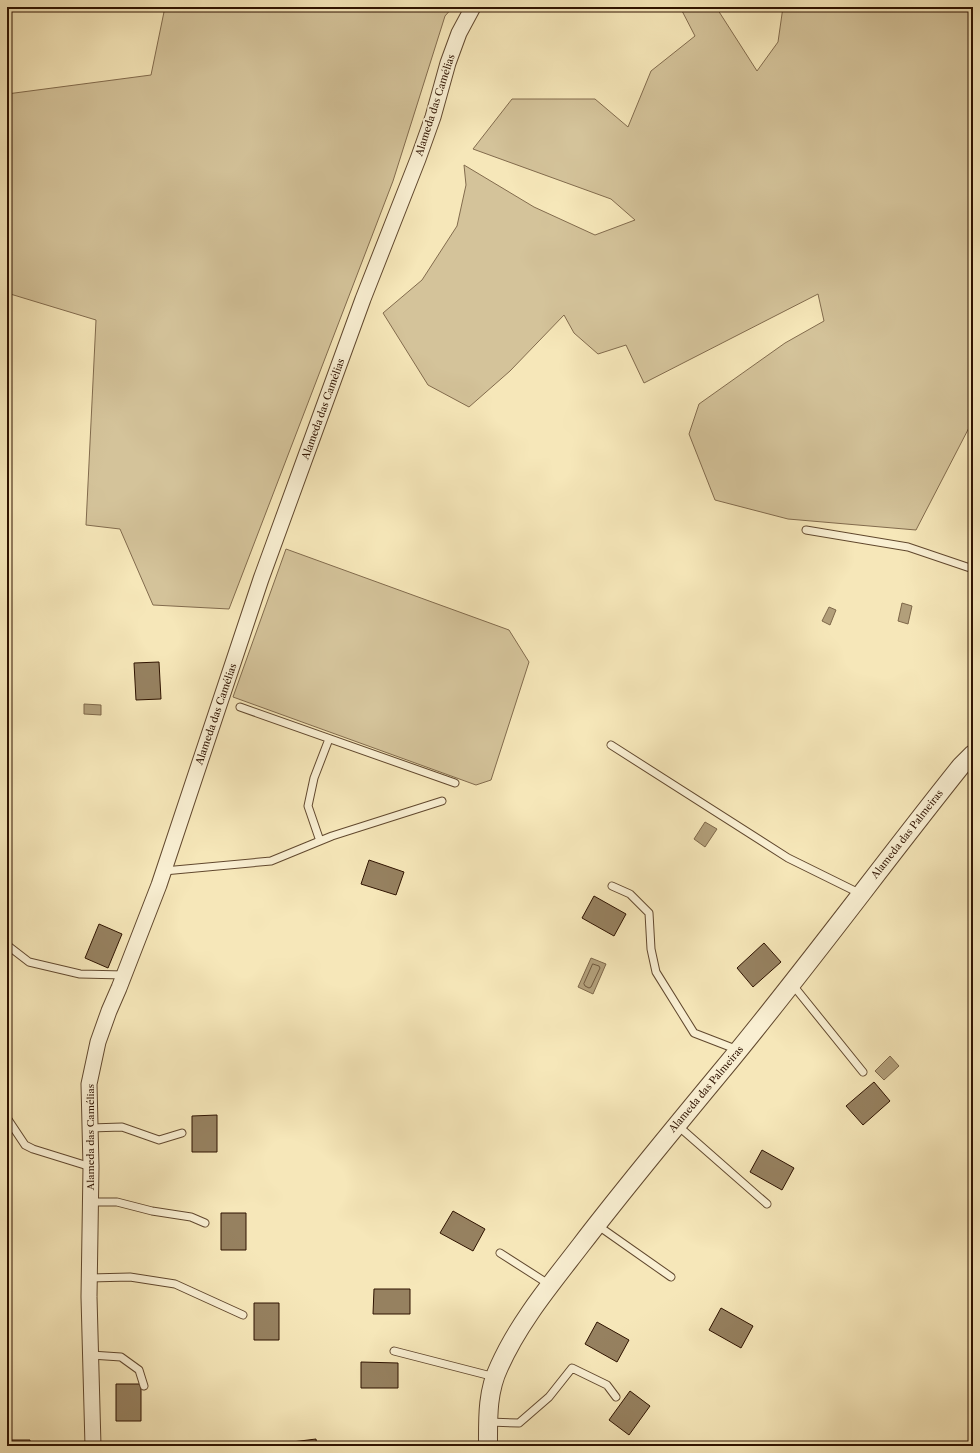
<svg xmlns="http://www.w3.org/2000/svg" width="980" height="1453" viewBox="0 0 980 1453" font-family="'Libre Caslon Text',serif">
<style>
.green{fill:#d4c39a;stroke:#826b4d}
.water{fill:#b29f7a;stroke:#7e6749}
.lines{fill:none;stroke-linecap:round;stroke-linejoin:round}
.shore{stroke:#70593d;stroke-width:1}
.building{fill:#968160;stroke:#2f1300}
.service-casing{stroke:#61482e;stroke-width:9}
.minor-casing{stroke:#61482e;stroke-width:17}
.tertiary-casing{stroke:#61482e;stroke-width:20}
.service{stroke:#f9efd2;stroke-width:7}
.minor{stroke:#f9efd2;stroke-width:15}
.tertiary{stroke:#f9efd2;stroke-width:18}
.labels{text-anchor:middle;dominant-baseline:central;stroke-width:4;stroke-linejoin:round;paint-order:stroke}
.street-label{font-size:10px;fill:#2f1300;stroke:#f9efd2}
</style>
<rect width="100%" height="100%" fill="#f6e7b9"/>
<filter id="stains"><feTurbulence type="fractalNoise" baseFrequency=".005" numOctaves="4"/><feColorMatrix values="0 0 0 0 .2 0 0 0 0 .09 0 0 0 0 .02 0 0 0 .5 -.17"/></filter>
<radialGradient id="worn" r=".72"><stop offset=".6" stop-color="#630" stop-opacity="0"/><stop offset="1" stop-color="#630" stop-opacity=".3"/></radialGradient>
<path class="green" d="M 165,7 L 453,7 L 445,16 L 393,181 L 229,609 L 153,605 L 120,529 L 86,525 L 96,320 L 7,293 L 7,94 L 151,75 Z
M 680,7 L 716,7 L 757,71 L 778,42 L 783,7 L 973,7 L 973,420 L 916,530 L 788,519 L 715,500 L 689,434 L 699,404 L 785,343 L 824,321 L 818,294 L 644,383 L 626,345 L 598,354 L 574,333 L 564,315 L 510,371 L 469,407 L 428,385 L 383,313 L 422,280 L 457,226 L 466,185 L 464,165 L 534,207 L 595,235 L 635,220 L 611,199 L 473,149 L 512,99 L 595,99 L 628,127 L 651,71 L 695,36 Z
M 286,549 L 509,630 L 529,662 L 491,780 L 476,785 L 233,697 Z"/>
<path class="water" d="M 902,603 L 912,606 L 908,624 L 898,621 Z
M 829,607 L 836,610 L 830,625 L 822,621 Z
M 84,704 L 101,705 L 101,715 L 84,714 Z
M 705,822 L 717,829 L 705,847 L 694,839 Z
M 591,958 L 606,964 L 593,994 L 578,987 Z
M 890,1056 L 899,1066 L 884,1080 L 875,1071 Z"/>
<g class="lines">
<path class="shore" d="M 593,964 L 599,966 L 600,968 L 591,987 L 589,988 L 585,986 L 584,984 Z"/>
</g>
<path class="building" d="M 159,662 L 161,699 L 136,700 L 134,663 Z
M 369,860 L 404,872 L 396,895 L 361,884 Z
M 594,896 L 626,914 L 614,936 L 582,918 Z
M 99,924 L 122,934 L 108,968 L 85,958 Z
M 764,943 L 781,962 L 753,987 L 737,968 Z
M 874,1082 L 890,1101 L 863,1125 L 846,1106 Z
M 217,1115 L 217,1152 L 192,1152 L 192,1116 Z
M 762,1150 L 794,1168 L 782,1190 L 750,1172 Z
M 453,1211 L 485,1229 L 473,1251 L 440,1233 Z
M 221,1213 L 246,1213 L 246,1250 L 221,1250 Z
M 374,1289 L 410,1289 L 410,1314 L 373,1314 Z
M 254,1303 L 279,1303 L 279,1340 L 254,1340 Z
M 721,1308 L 753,1326 L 741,1348 L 709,1330 Z
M 597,1322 L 629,1340 L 617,1362 L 585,1344 Z
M 361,1362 L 398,1363 L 398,1388 L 361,1388 Z
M 116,1384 L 141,1384 L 141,1421 L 116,1421 Z
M 630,1391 L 650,1406 L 629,1435 L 609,1420 Z
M 316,1439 L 317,1446 L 292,1446 L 292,1442 Z
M 7,1440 L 30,1440 L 30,1446 L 7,1446 Z"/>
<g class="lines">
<defs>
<path id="service" d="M 806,530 L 908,547 L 973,569
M 240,707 L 455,783
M 611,745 L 788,858 L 861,894
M 320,841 L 308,806 L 314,778 L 329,739
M 164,871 L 271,861 L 332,836 L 442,801
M 612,886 L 630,894 L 649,913 L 651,949 L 656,972 L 694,1033 L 738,1050
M 7,945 L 29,962 L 80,974 L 124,975
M 792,984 L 863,1072
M 7,1118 L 25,1145 L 33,1149 L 91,1167
M 677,1125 L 767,1204
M 90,1128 L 122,1127 L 159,1140 L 182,1133
M 91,1202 L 117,1202 L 152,1211 L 191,1217 L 205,1223
M 597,1225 L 671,1277
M 500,1253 L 550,1285
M 90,1278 L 130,1277 L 175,1284 L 243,1315
M 394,1351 L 495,1377
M 91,1355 L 121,1357 L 139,1370 L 144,1386
M 489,1422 L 519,1423 L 549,1397 L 572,1368 L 607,1385 L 616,1397"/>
<path id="minor" d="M 93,1446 L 89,1297 L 91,1167 L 89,1084 L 98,1042 L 109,1011 L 119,988 L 159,885 L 261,579 L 363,299 L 418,159 L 433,117 L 448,63 L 459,33 L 473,7"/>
<path id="tertiary" d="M 488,1446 C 488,1419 487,1392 499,1367 C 519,1322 551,1284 581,1245 C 627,1185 676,1126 724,1068 C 806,969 881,866 961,766 L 973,754"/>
</defs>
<use href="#service" class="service-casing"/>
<use href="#minor" class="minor-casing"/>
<use href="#tertiary" class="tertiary-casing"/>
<use href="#service" class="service"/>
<use href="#minor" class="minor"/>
<use href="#tertiary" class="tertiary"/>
</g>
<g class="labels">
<g class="street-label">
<text transform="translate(435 105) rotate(-72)">Alameda das Camélias</text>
<text transform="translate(323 409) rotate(-70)">Alameda das Camélias</text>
<text transform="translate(216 714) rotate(-71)">Alameda das Camélias</text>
<text transform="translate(907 834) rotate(-52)">Alameda das Palmeiras</text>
<text transform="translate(706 1089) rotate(-50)">Alameda das Palmeiras</text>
<text transform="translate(90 1137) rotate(-90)">Alameda das Camélias</text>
</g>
</g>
<rect width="980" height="1453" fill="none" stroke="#f6e7b9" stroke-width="24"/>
<rect x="8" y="8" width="964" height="1437" fill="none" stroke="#2f1300" stroke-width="2"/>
<rect x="12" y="12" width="956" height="1429" fill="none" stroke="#2f1300"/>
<rect width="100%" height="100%" filter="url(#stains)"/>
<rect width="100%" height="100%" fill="url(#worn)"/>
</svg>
